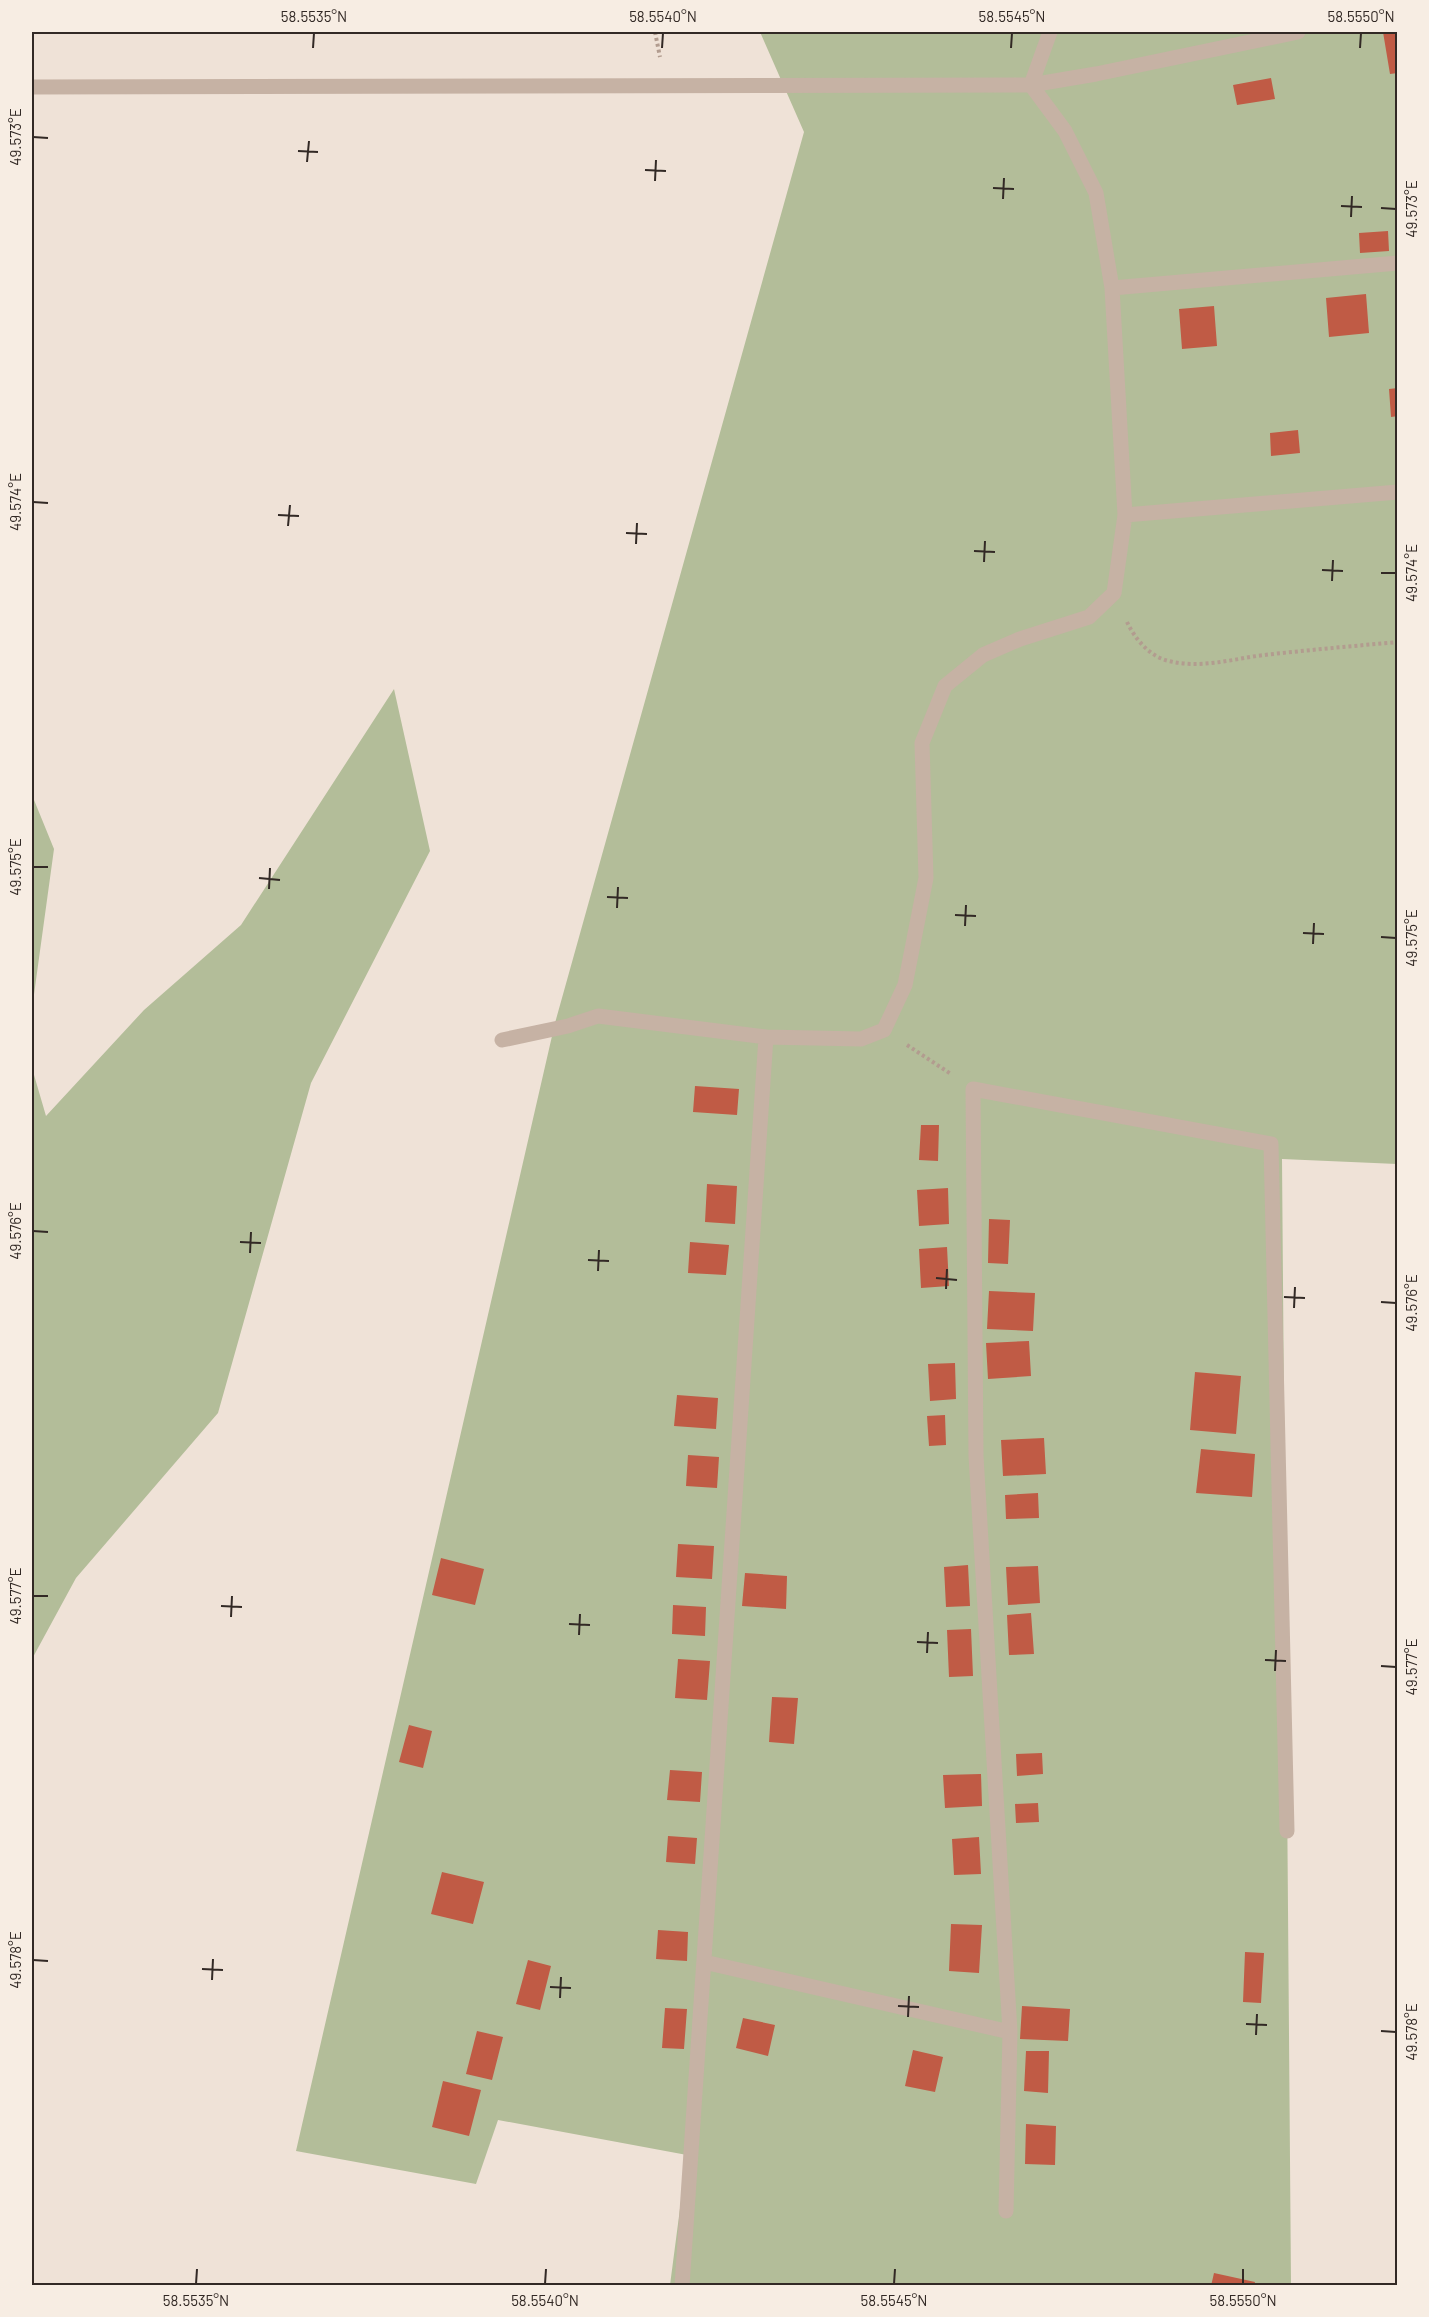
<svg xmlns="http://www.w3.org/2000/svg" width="1429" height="2317" viewBox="0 0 1429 2317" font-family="Barlow,sans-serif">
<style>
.green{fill:#b3bd99}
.building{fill:#c05b45}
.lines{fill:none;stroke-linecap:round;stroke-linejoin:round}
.path{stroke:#b29c8f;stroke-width:4;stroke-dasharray:3 3;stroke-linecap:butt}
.minor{stroke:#c6b2a4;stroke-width:15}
.ticks{fill:none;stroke:#322925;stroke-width:2}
.neatline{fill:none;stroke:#322925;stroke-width:2}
.ticks-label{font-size:15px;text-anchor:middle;fill:#322925}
</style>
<rect width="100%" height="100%" fill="#efe2d7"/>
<path class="green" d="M 760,32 L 1397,32 L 1397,1164 L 1282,1159 L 1291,2285 L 670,2285 L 687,2155 L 498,2120 L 476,2184 L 296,2151 L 555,1023 L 804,132 Z
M 394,689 L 430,851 L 311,1083 L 218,1413 L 76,1578 L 32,1659 L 32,1068 L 46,1116 L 144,1010 L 241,925 Z
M 32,795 L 54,849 L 32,1009 Z"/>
<path class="building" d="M 1383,32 L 1398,32 L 1398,73 L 1390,74 Z
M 1271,78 L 1275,99 L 1237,105 L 1233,85 Z
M 1388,231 L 1389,251 L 1360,253 L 1359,233 Z
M 1366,294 L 1369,333 L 1329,337 L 1326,298 Z
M 1214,306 L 1217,346 L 1182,349 L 1179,309 Z
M 1398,388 L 1398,416 L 1391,417 L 1389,389 Z
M 1298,430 L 1300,453 L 1271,456 L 1270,433 Z
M 695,1086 L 739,1089 L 737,1115 L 693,1112 Z
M 921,1125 L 939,1125 L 938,1161 L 919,1160 Z
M 707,1184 L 737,1186 L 735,1224 L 705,1222 Z
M 948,1188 L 949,1224 L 919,1226 L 917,1190 Z
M 989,1219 L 1010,1220 L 1008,1264 L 988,1263 Z
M 690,1242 L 729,1245 L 726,1275 L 688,1273 Z
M 947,1247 L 949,1286 L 921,1288 L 919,1249 Z
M 989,1291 L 1035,1293 L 1033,1331 L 987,1329 Z
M 1029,1341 L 1031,1376 L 988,1379 L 986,1343 Z
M 955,1363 L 956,1399 L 930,1401 L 928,1364 Z
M 1195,1372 L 1241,1376 L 1236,1434 L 1190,1430 Z
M 677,1395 L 718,1398 L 716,1429 L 674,1426 Z
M 945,1415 L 946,1445 L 929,1446 L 927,1416 Z
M 1044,1438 L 1046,1474 L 1003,1476 L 1001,1440 Z
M 1201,1449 L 1255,1454 L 1252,1497 L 1196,1493 Z
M 688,1455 L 719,1457 L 717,1488 L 686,1486 Z
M 1038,1493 L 1039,1518 L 1006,1519 L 1005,1495 Z
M 678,1544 L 714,1546 L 712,1579 L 676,1577 Z
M 441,1558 L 484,1569 L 475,1605 L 432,1595 Z
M 968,1565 L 970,1606 L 946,1607 L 944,1567 Z
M 1038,1566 L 1040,1603 L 1008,1605 L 1006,1567 Z
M 745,1573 L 787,1576 L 786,1609 L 742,1606 Z
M 673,1605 L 706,1607 L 705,1636 L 672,1634 Z
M 1031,1613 L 1034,1654 L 1009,1655 L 1007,1615 Z
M 971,1629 L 973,1676 L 949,1677 L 947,1630 Z
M 678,1659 L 710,1661 L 707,1700 L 675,1698 Z
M 772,1697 L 798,1698 L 794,1744 L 769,1742 Z
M 409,1725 L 432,1731 L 423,1768 L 399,1762 Z
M 1042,1753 L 1043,1774 L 1017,1776 L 1016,1754 Z
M 670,1770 L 702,1772 L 700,1802 L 667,1800 Z
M 981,1774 L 982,1806 L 945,1808 L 943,1775 Z
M 1038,1803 L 1039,1822 L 1016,1823 L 1015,1804 Z
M 668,1836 L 697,1838 L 695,1864 L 666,1862 Z
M 979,1837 L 981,1874 L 954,1875 L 952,1839 Z
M 442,1872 L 484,1882 L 473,1924 L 431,1914 Z
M 951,1924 L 982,1925 L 979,1973 L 949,1971 Z
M 658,1930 L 688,1932 L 687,1961 L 656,1959 Z
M 1245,1952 L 1264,1953 L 1261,2003 L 1243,2002 Z
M 528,1960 L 551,1966 L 540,2010 L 516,2004 Z
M 1022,2006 L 1070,2009 L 1068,2041 L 1020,2039 Z
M 665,2008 L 687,2009 L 684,2049 L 662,2048 Z
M 743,2018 L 775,2025 L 768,2056 L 736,2048 Z
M 477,2031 L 503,2037 L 492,2080 L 466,2074 Z
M 913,2050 L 943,2057 L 935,2092 L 905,2086 Z
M 1026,2051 L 1049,2051 L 1048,2093 L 1024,2091 Z
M 443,2081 L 481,2090 L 469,2136 L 432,2127 Z
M 1026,2124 L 1056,2126 L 1055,2165 L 1025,2164 Z
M 1214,2273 L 1255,2282 L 1254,2286 L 1211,2286 Z"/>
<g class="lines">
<path class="path" d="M 655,32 L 660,57
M 1127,622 C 1135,639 1150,657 1169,661 C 1201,669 1232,659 1264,655 C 1309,650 1353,646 1398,642
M 907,1045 L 951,1074"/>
<path class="minor" d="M 1031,85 L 1050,32
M 32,87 L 1031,85 L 1096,74 L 1298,32
M 1112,288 L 1398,263
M 1125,515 L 1398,492
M 502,1040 L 568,1026 L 598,1016 L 766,1037
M 704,1962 L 1010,2032 L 976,1456 L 973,1089 L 1271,1144 L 1287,1831
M 1006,2211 L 1010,2032
M 682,2286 L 766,1037 L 861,1039 L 884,1030 L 905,985 L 926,878 L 922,743 L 945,686 L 983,655 L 1020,639 L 1089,617 L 1114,593 L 1125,515 L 1112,288 L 1096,193 L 1065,131 L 1031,85"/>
</g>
<path class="ticks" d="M 313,48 L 314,33M 662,48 L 663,33M 1011,48 L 1012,33M 1360,48 L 1361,33M 33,137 L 48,138M 298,151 L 318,152M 307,162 L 309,141M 645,170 L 666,171M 655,181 L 656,160M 993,188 L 1014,189M 1003,199 L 1004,178M 1341,206 L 1362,207M 1381,208 L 1396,209M 1351,217 L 1352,196M 33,502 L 48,503M 278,515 L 299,516M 288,526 L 290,505M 626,533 L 647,534M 636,544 L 637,523M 974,551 L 995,552M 984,562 L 985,541M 1322,570 L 1343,571M 1381,573 L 1396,573M 1332,581 L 1333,560M 33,867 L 48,867M 259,878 L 280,880M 269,889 L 270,868M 607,897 L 628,898M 617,908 L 618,887M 955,915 L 976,916M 965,926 L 966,905M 1303,933 L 1324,934M 1381,937 L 1396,938M 1313,944 L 1314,923M 33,1231 L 48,1232M 240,1242 L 261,1243M 250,1253 L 251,1232M 588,1260 L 609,1261M 598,1271 L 599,1250M 936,1278 L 957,1280M 946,1289 L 947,1269M 1284,1297 L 1305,1298M 1381,1302 L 1396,1303M 1294,1308 L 1295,1287M 33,1596 L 48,1596M 221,1606 L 242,1607M 231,1617 L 232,1596M 569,1624 L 590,1625M 579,1635 L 580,1614M 917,1642 L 938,1643M 927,1653 L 928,1632M 1265,1660 L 1286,1661M 1381,1666 L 1396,1667M 1275,1671 L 1276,1650M 33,1960 L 48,1961M 202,1969 L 223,1970M 212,1980 L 213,1959M 550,1987 L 571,1988M 560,1998 L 561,1977M 898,2006 L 919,2007M 908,2017 L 909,1996M 1246,2024 L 1267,2025M 1381,2031 L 1396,2032M 1256,2035 L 1257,2014M 196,2284 L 197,2269M 545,2284 L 546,2269M 894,2284 L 895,2269M 1243,2284 L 1243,2269"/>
<rect width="1429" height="2317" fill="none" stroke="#f7ede3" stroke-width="66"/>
<rect x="33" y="33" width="1363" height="2251" class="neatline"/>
<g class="ticks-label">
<text x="314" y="22">58.5535°N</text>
<text x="663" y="22">58.5540°N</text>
<text x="1012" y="22">58.5545°N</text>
<text x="1361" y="22">58.5550°N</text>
<text transform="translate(16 137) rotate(-90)" y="5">49.573°E</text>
<text transform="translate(1412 209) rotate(-90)" y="5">49.573°E</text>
<text transform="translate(16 502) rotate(-90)" y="5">49.574°E</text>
<text transform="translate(1412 573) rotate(-90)" y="5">49.574°E</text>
<text transform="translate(16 867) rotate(-90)" y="5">49.575°E</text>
<text transform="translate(1412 938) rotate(-90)" y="5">49.575°E</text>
<text transform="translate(16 1231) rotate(-90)" y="5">49.576°E</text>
<text transform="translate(1412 1303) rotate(-90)" y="5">49.576°E</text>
<text transform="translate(16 1596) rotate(-90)" y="5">49.577°E</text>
<text transform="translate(1412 1667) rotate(-90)" y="5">49.577°E</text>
<text transform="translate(16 1960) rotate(-90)" y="5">49.578°E</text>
<text transform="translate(1412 2032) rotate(-90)" y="5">49.578°E</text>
<text x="196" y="2306">58.5535°N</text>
<text x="545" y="2306">58.5540°N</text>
<text x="894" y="2306">58.5545°N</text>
<text x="1243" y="2306">58.5550°N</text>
</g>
</svg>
